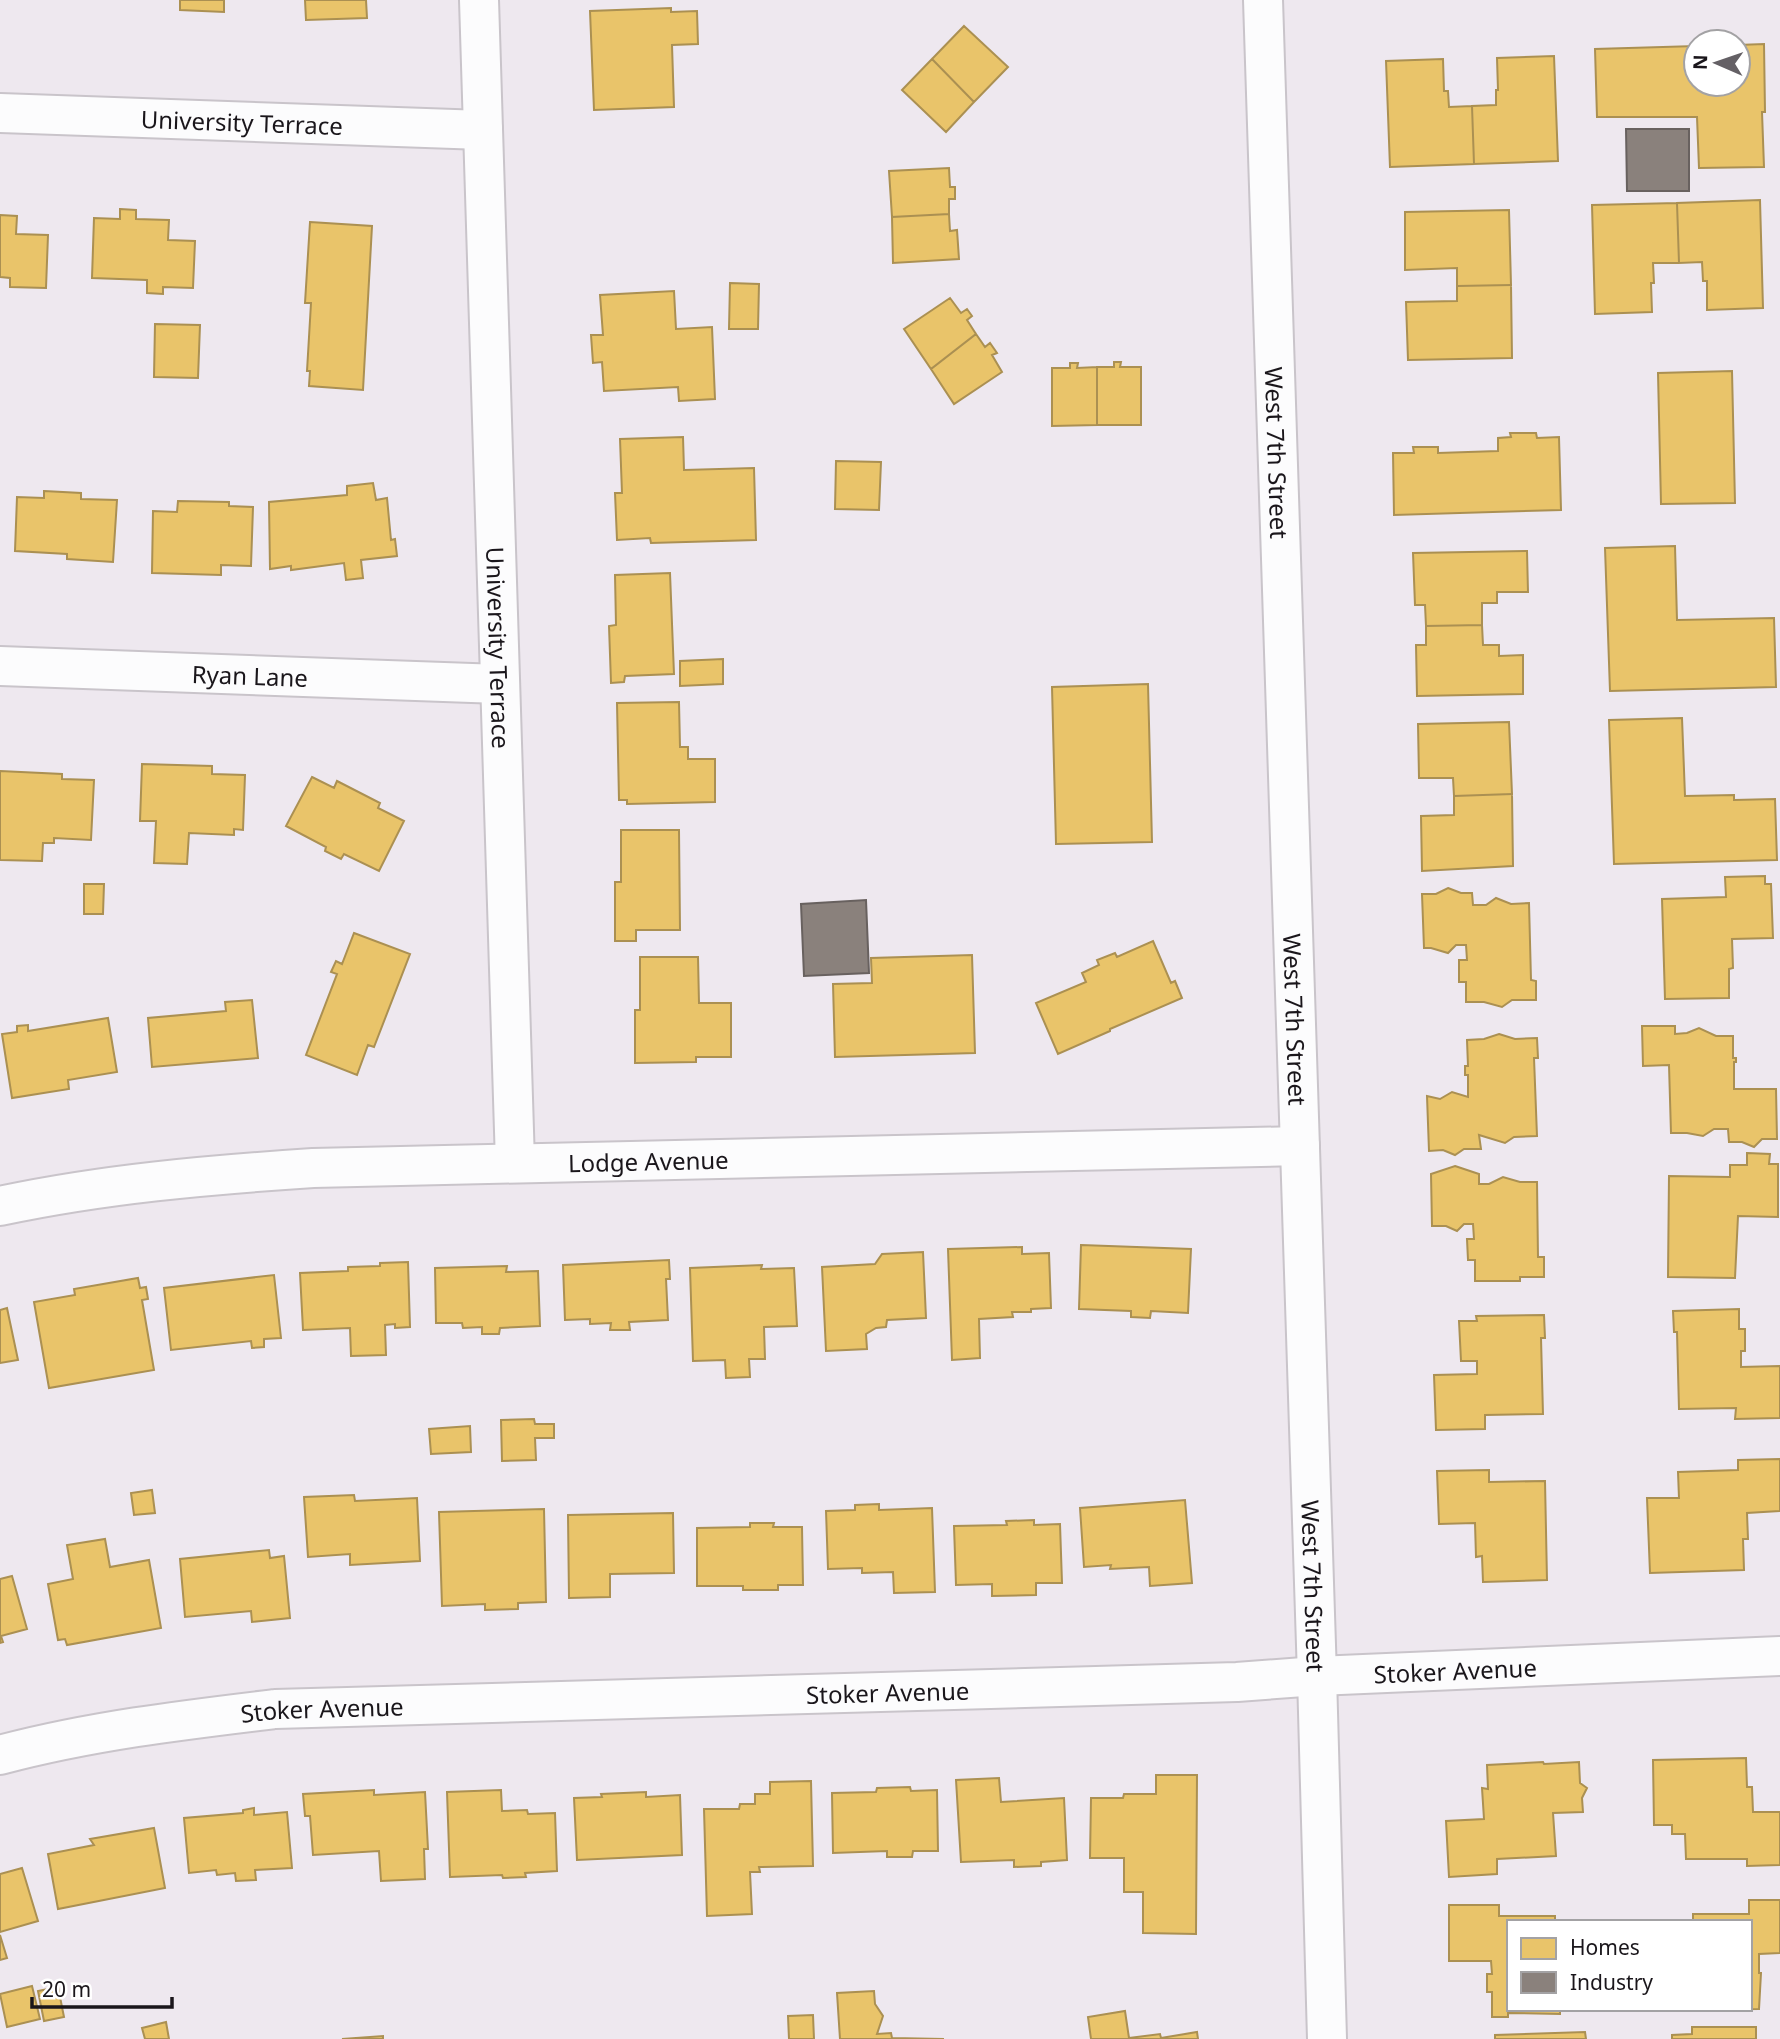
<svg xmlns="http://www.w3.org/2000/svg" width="1780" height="2039" viewBox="0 0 1780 2039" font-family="'Noto Sans',sans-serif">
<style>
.homes{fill:#e9c46a;stroke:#ab9052;stroke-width:2}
.industry{fill:#8a817c;stroke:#68615f;stroke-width:2}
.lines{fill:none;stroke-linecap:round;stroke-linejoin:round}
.street-casing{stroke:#c9c4ca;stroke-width:42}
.secondary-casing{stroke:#c9c4ca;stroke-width:42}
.street{stroke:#fcfcfd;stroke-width:38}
.secondary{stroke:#fcfcfd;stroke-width:38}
.labels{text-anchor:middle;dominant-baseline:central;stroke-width:7;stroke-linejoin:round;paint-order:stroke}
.street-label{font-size:24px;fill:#1a161b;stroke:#fff}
</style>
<rect width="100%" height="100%" fill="#eee8ef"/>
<path class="homes" d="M 180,0 L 224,0 L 224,12 L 180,10 Z
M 305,0 L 366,0 L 367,18 L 306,20 Z
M 671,8 L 671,12 L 697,11 L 698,44 L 672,45 L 674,107 L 594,110 L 590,11 Z
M 964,26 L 1008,67 L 974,102 L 932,59 Z
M 1764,44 L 1765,112 L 1762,112 L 1764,167 L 1699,168 L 1697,117 L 1597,117 L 1595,49 L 1696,46 L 1696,84 L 1738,84 L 1738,45 Z
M 1554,56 L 1558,161 L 1474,164 L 1472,106 L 1496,105 L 1496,90 L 1498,90 L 1497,58 Z
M 932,59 L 974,102 L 946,132 L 902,90 Z
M 1443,59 L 1444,91 L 1448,91 L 1449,107 L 1472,106 L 1474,164 L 1390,167 L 1386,61 Z
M 949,168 L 950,187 L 955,187 L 955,199 L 949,199 L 949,214 L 892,217 L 889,171 Z
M 1760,200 L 1763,308 L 1707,310 L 1707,281 L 1703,281 L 1702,262 L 1679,263 L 1677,203 Z
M 1677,203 L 1679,263 L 1653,263 L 1654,283 L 1651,283 L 1652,312 L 1595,314 L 1592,205 Z
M 120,209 L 136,210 L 136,219 L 169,220 L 168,240 L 195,241 L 193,288 L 163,287 L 163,294 L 147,293 L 147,280 L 92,278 L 94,218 L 120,219 Z
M 1509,210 L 1511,285 L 1457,286 L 1457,268 L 1405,270 L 1405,212 Z
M 949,214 L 950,231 L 957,230 L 959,259 L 893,263 L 892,217 Z
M 0,215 L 17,216 L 16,234 L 48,235 L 46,288 L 10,287 L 10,278 L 0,277 Z
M 310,222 L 372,226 L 363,390 L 309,386 L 310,371 L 307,371 L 311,303 L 305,303 Z
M 730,283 L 759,284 L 758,329 L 729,329 Z
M 1511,285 L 1512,358 L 1408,360 L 1406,302 L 1457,301 L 1457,286 Z
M 674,291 L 676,329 L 712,327 L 715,399 L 679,401 L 678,387 L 604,391 L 602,362 L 593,363 L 591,335 L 603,335 L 600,295 Z
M 950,298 L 961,313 L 967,309 L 972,316 L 967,320 L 976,334 L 931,369 L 904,329 Z
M 155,324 L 200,325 L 198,378 L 154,377 Z
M 976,334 L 985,347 L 990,343 L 997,353 L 992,355 L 1002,372 L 954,404 L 931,369 Z
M 1114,362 L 1121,362 L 1120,367 L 1141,367 L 1141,425 L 1097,425 L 1097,367 L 1114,367 Z
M 1070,363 L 1078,363 L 1077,368 L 1097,367 L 1097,425 L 1052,426 L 1052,368 L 1070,368 Z
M 1732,371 L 1735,503 L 1661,504 L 1658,373 Z
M 1510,433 L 1536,433 L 1537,438 L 1559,437 L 1561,510 L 1394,515 L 1393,453 L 1414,453 L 1413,447 L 1438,447 L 1438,453 L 1498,451 L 1498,438 L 1511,437 Z
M 683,437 L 684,470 L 754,468 L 756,540 L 651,543 L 650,538 L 617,540 L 615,493 L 622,493 L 620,439 Z
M 836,461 L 881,462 L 879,510 L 835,509 Z
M 373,483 L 376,500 L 387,498 L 391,540 L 395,539 L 397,556 L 361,560 L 363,578 L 346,580 L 344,563 L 291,570 L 291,566 L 270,569 L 269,502 L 347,495 L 347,486 Z
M 44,491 L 81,493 L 81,499 L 117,500 L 113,562 L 67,559 L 67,554 L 15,551 L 17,497 L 44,498 Z
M 178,501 L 229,502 L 229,506 L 253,507 L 251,566 L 221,565 L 221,575 L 152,573 L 153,511 L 177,512 Z
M 1675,546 L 1677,620 L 1774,618 L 1776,687 L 1610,691 L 1605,548 Z
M 1527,551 L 1528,592 L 1497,592 L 1497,603 L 1482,603 L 1482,625 L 1426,626 L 1425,605 L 1415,605 L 1413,553 Z
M 670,573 L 674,674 L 625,676 L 624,682 L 611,683 L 609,626 L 616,625 L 615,575 Z
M 1482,625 L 1483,645 L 1499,645 L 1499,656 L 1523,655 L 1523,694 L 1417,696 L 1416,645 L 1426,645 L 1426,626 Z
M 723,659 L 723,684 L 680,686 L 680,661 Z
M 1148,684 L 1152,842 L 1056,844 L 1052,687 Z
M 679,702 L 680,747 L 688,747 L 688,759 L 715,759 L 715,802 L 627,804 L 627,800 L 619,800 L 617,703 Z
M 1682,718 L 1685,796 L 1734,795 L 1734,800 L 1775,799 L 1777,860 L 1614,864 L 1609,720 Z
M 1509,722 L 1512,794 L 1454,796 L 1453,778 L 1419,778 L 1418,724 Z
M 142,764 L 212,766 L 212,774 L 245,775 L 243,830 L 234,829 L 234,835 L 189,833 L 187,864 L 154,863 L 156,821 L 140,821 Z
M 0,771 L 62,774 L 62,779 L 94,780 L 91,840 L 54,838 L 54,843 L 43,843 L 42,861 L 0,860 Z
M 312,777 L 334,788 L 337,781 L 380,803 L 378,808 L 404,821 L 379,871 L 344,854 L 341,859 L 325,851 L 326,847 L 286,826 Z
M 1512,794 L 1513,866 L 1422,871 L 1421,816 L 1454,815 L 1454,796 Z
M 621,830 L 679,830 L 680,930 L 636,930 L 636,941 L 615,941 L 615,882 L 621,882 Z
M 1765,876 L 1765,884 L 1771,884 L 1773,938 L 1732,939 L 1733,968 L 1729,969 L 1729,998 L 1665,999 L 1662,899 L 1726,897 L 1725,877 Z
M 84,884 L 104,884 L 103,914 L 84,914 Z
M 1448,888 L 1461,893 L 1472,893 L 1473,905 L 1486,905 L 1496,898 L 1511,904 L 1529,903 L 1531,980 L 1536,981 L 1536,1000 L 1512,1000 L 1502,1007 L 1484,1002 L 1466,1002 L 1466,982 L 1459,982 L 1459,960 L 1467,960 L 1466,945 L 1456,945 L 1448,953 L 1431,948 L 1424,948 L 1422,894 L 1436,894 Z
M 354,933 L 410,954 L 374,1047 L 368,1045 L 357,1075 L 306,1055 L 337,974 L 331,972 L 336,961 L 342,964 Z
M 1153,941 L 1171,983 L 1175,981 L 1182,998 L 1110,1029 L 1110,1031 L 1058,1054 L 1036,1003 L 1086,982 L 1082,973 L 1099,965 L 1097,960 L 1115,953 L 1117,957 Z
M 972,955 L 975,1053 L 835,1057 L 833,984 L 872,983 L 871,958 Z
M 640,957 L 698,957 L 699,1003 L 731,1003 L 731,1057 L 696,1057 L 696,1062 L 635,1063 L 635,1010 L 640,1010 Z
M 252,1000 L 258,1058 L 152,1067 L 148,1018 L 226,1011 L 225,1002 Z
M 108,1018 L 117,1072 L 68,1080 L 69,1089 L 12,1098 L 2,1034 L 17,1032 L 17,1026 L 28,1025 L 28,1031 Z
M 1642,1026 L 1675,1026 L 1675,1034 L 1687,1033 L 1699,1028 L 1716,1036 L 1733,1036 L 1733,1058 L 1736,1058 L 1736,1062 L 1734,1062 L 1734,1089 L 1776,1089 L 1777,1139 L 1762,1139 L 1754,1147 L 1742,1142 L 1729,1142 L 1728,1129 L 1714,1129 L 1703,1136 L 1687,1133 L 1671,1133 L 1669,1065 L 1643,1066 Z
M 1499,1034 L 1515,1039 L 1537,1038 L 1538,1058 L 1534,1058 L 1537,1136 L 1514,1137 L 1505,1143 L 1479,1135 L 1481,1149 L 1464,1149 L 1455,1155 L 1443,1150 L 1429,1151 L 1427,1096 L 1440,1099 L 1452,1092 L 1468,1097 L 1468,1075 L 1465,1075 L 1465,1066 L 1468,1066 L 1467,1040 L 1484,1039 Z
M 1747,1153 L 1770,1154 L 1769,1164 L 1778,1164 L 1778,1217 L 1738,1216 L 1735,1278 L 1668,1277 L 1669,1176 L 1730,1177 L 1730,1165 L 1747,1165 Z
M 1455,1166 L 1479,1174 L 1479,1184 L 1489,1184 L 1503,1177 L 1520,1182 L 1537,1182 L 1538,1257 L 1544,1257 L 1544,1277 L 1520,1277 L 1520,1281 L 1475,1281 L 1475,1260 L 1468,1260 L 1467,1239 L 1474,1239 L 1473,1224 L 1464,1224 L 1457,1231 L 1446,1226 L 1432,1226 L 1431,1174 Z
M 1081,1245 L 1191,1249 L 1188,1313 L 1151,1311 L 1150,1318 L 1131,1317 L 1131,1311 L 1079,1309 Z
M 1022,1247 L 1022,1254 L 1049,1253 L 1051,1308 L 1031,1309 L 1031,1312 L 1012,1312 L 1013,1317 L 979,1319 L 980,1358 L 952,1360 L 948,1249 Z
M 923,1252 L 926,1318 L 887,1320 L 886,1327 L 876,1328 L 866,1334 L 867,1349 L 826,1351 L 822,1267 L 875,1264 L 882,1254 Z
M 669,1260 L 670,1279 L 666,1279 L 668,1320 L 629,1322 L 630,1330 L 610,1330 L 611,1323 L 590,1324 L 590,1319 L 565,1320 L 563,1265 Z
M 408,1262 L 410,1327 L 395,1328 L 395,1324 L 385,1325 L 386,1355 L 351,1356 L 350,1328 L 303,1330 L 300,1273 L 348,1271 L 348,1267 L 380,1266 L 380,1263 Z
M 762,1265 L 761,1269 L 794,1268 L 797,1326 L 764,1327 L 765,1359 L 749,1359 L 750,1377 L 726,1378 L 725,1360 L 693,1361 L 690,1268 Z
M 507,1266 L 506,1272 L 538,1271 L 540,1326 L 500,1328 L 499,1334 L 482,1334 L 482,1327 L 463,1328 L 462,1323 L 436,1323 L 435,1268 Z
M 274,1275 L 281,1338 L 264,1339 L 264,1347 L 252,1348 L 251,1341 L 171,1350 L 164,1288 Z
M 138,1278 L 140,1288 L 146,1287 L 148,1299 L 142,1300 L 154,1370 L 49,1388 L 34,1302 L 75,1295 L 74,1289 Z
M 7,1308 L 18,1360 L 0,1363 L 0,1310 Z
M 1739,1309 L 1739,1329 L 1745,1329 L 1745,1351 L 1741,1351 L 1741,1367 L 1780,1366 L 1780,1418 L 1735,1419 L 1736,1408 L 1679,1409 L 1677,1332 L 1674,1332 L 1673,1311 Z
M 1544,1315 L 1545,1338 L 1541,1338 L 1543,1414 L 1485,1415 L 1485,1429 L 1436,1430 L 1434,1375 L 1477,1374 L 1477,1361 L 1461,1361 L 1459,1321 L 1477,1321 L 1476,1316 Z
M 534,1419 L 535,1424 L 554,1424 L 554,1438 L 535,1438 L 536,1460 L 502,1461 L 501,1420 Z
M 470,1426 L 471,1452 L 431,1454 L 429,1429 Z
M 1780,1459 L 1780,1511 L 1747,1513 L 1748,1539 L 1743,1539 L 1744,1570 L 1650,1573 L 1647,1498 L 1679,1498 L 1678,1472 L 1738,1470 L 1738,1460 Z
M 1489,1470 L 1489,1482 L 1545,1481 L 1547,1580 L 1483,1582 L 1482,1556 L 1476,1557 L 1475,1523 L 1439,1524 L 1437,1471 Z
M 152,1490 L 155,1513 L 134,1515 L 131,1493 Z
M 354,1495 L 355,1501 L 417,1498 L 420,1561 L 350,1565 L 350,1554 L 308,1557 L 304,1497 Z
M 1185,1500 L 1192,1583 L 1150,1586 L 1149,1567 L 1110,1569 L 1111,1565 L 1084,1567 L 1080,1508 Z
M 879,1504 L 879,1510 L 932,1508 L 935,1592 L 894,1593 L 893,1572 L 862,1573 L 862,1568 L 828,1569 L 826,1511 L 855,1510 L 855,1505 Z
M 544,1509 L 546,1602 L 518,1603 L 518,1609 L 485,1610 L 485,1604 L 442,1606 L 439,1512 Z
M 673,1513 L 674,1573 L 610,1574 L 610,1597 L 569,1598 L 568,1515 Z
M 1034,1520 L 1034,1525 L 1060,1524 L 1062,1583 L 1036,1583 L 1036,1595 L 992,1596 L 992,1584 L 956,1585 L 954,1526 L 1007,1525 L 1006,1521 Z
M 750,1523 L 774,1523 L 773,1527 L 802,1527 L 803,1585 L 778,1585 L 778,1590 L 743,1590 L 743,1586 L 697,1586 L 697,1528 L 750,1527 Z
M 105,1539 L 110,1567 L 149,1560 L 161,1628 L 67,1645 L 65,1639 L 58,1640 L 48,1584 L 73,1579 L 67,1545 Z
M 269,1550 L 270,1558 L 284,1556 L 290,1618 L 252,1622 L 251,1611 L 185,1617 L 180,1559 Z
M 12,1576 L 27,1629 L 1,1636 L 3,1642 L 0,1643 L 0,1579 Z
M 1746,1758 L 1747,1787 L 1752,1787 L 1753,1812 L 1780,1812 L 1780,1865 L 1747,1866 L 1747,1859 L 1686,1859 L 1685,1834 L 1672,1834 L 1672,1825 L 1654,1825 L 1653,1760 Z
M 1543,1762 L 1544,1764 L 1579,1762 L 1580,1783 L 1587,1788 L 1582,1798 L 1583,1812 L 1553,1813 L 1556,1856 L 1497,1859 L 1497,1874 L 1449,1877 L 1446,1821 L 1484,1819 L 1482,1788 L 1488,1789 L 1487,1765 Z
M 1156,1775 L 1197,1775 L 1196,1934 L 1143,1933 L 1143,1892 L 1124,1892 L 1124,1858 L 1090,1858 L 1091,1798 L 1123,1798 L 1124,1794 L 1156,1794 Z
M 999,1778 L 1001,1802 L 1064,1798 L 1067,1860 L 1041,1862 L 1041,1866 L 1014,1867 L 1014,1860 L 961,1862 L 956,1780 Z
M 811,1781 L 813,1866 L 759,1867 L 760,1872 L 750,1872 L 752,1914 L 707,1916 L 704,1809 L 739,1809 L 740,1804 L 755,1804 L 755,1794 L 770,1794 L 770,1782 Z
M 910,1787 L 911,1791 L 937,1790 L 938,1851 L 913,1851 L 912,1857 L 887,1857 L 887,1851 L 833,1853 L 832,1793 L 876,1792 L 877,1788 Z
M 374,1790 L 374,1795 L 425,1792 L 428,1849 L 424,1849 L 425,1879 L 381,1881 L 379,1851 L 313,1855 L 310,1816 L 305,1816 L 303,1794 Z
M 501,1790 L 502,1811 L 527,1810 L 528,1814 L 555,1813 L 557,1871 L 525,1873 L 526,1877 L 503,1878 L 502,1875 L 450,1877 L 447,1792 Z
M 646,1792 L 646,1797 L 680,1795 L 682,1855 L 577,1860 L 574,1798 L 602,1797 L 601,1794 Z
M 254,1808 L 254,1815 L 287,1812 L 292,1868 L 255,1870 L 256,1880 L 236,1881 L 235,1873 L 217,1875 L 216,1870 L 189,1873 L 184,1818 L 243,1813 L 243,1810 Z
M 154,1828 L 165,1888 L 58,1909 L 48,1854 L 94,1845 L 90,1839 Z
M 22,1868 L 38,1921 L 0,1932 L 0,1874 Z
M 1749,1900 L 1780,1900 L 1780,1953 L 1759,1954 L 1759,1973 L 1761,1973 L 1759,2009 L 1663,2010 L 1750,2009 L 1750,1922 L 1693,1922 L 1693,1914 L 1749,1914 Z
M 1449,1905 L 1499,1905 L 1499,1916 L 1555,1916 L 1555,1922 L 1509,1922 L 1509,2009 L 1560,2009 L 1560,2014 L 1508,2013 L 1508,2017 L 1492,2017 L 1492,1992 L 1487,1992 L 1487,1974 L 1492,1974 L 1491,1961 L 1449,1961 Z
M 0,1935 L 7,1958 L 0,1960 Z
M 32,1986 L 40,2019 L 7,2027 L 0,1994 Z
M 58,1987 L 64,2017 L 44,2021 L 38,1991 Z
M 874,1991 L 875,2004 L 883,2016 L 877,2034 L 891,2033 L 892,2038 L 944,2039 L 840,2039 L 837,1993 Z
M 1125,2011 L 1129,2038 L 1160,2034 L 1161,2038 L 1197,2032 L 1198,2039 L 1091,2039 L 1088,2017 Z
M 813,2015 L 814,2039 L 789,2039 L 788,2016 Z
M 166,2022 L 169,2039 L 145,2039 L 142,2028 Z
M 1692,2027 L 1756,2027 L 1756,2039 L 1672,2039 L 1672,2035 L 1692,2034 Z
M 1585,2032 L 1586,2039 L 1495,2039 L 1495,2035 Z
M 383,2036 L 383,2039 L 342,2039 Z"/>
<path class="industry" d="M 1626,129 L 1689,129 L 1689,191 L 1627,191 Z
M 866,900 L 869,973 L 804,976 L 801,904 Z"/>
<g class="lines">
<defs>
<g id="street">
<path id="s1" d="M 479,0 L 515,1163"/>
<path id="s2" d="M 0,113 L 483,130"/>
<path id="s3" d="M 0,666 L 500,684"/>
<path id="s4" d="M 0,1206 C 103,1184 208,1175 313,1168 L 1300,1146"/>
</g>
<g id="secondary">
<path id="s5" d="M 1263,0 L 1317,1676 L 1327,2039"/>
<path id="s6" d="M 0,1755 C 90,1731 183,1720 275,1709 L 1237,1682 L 1317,1676 L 1780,1656"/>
</g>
</defs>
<use href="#street" class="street-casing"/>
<use href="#secondary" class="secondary-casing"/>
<use href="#street" class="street"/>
<use href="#secondary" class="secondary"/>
</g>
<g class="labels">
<g class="street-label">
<text stroke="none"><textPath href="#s2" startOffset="242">University Terrace</textPath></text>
<text stroke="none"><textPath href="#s5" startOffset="453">West 7th Street</textPath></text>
<text stroke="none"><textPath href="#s1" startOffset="648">University Terrace</textPath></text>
<text stroke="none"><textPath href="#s3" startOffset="250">Ryan Lane</textPath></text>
<text stroke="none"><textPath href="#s5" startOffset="1020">West 7th Street</textPath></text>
<text stroke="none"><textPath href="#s4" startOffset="651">Lodge Avenue</textPath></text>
<text stroke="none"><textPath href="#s5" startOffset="1587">West 7th Street</textPath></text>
<text stroke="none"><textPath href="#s6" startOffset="1460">Stoker Avenue</textPath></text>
<text stroke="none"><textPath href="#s6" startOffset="892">Stoker Avenue</textPath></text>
<text stroke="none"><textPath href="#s6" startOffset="326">Stoker Avenue</textPath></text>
</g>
</g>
<rect x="1507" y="1920" width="245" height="91" fill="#ffffff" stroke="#a3a2a4" stroke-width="2"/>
<rect x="1521" y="1938" width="35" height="21" fill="#e9c46a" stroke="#a3a2a4" stroke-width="2"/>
<text x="1570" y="1955" font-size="21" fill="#1a161b">Homes</text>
<rect x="1521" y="1972" width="35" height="21" fill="#8a817c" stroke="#a3a2a4" stroke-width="2"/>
<text x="1570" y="1990" font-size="21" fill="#1a161b">Industry</text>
<g transform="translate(1717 63) rotate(272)"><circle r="33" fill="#ffffff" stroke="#a3a2a4" stroke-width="2"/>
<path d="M0-5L12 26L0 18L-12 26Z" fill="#646065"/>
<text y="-10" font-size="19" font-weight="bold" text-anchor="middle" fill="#1a161b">N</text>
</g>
<path d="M32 1997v10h140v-10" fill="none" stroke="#1a161b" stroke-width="3.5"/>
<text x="42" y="1997" font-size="21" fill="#1a161b" stroke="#ffffff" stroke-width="5" paint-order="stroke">20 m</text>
</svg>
